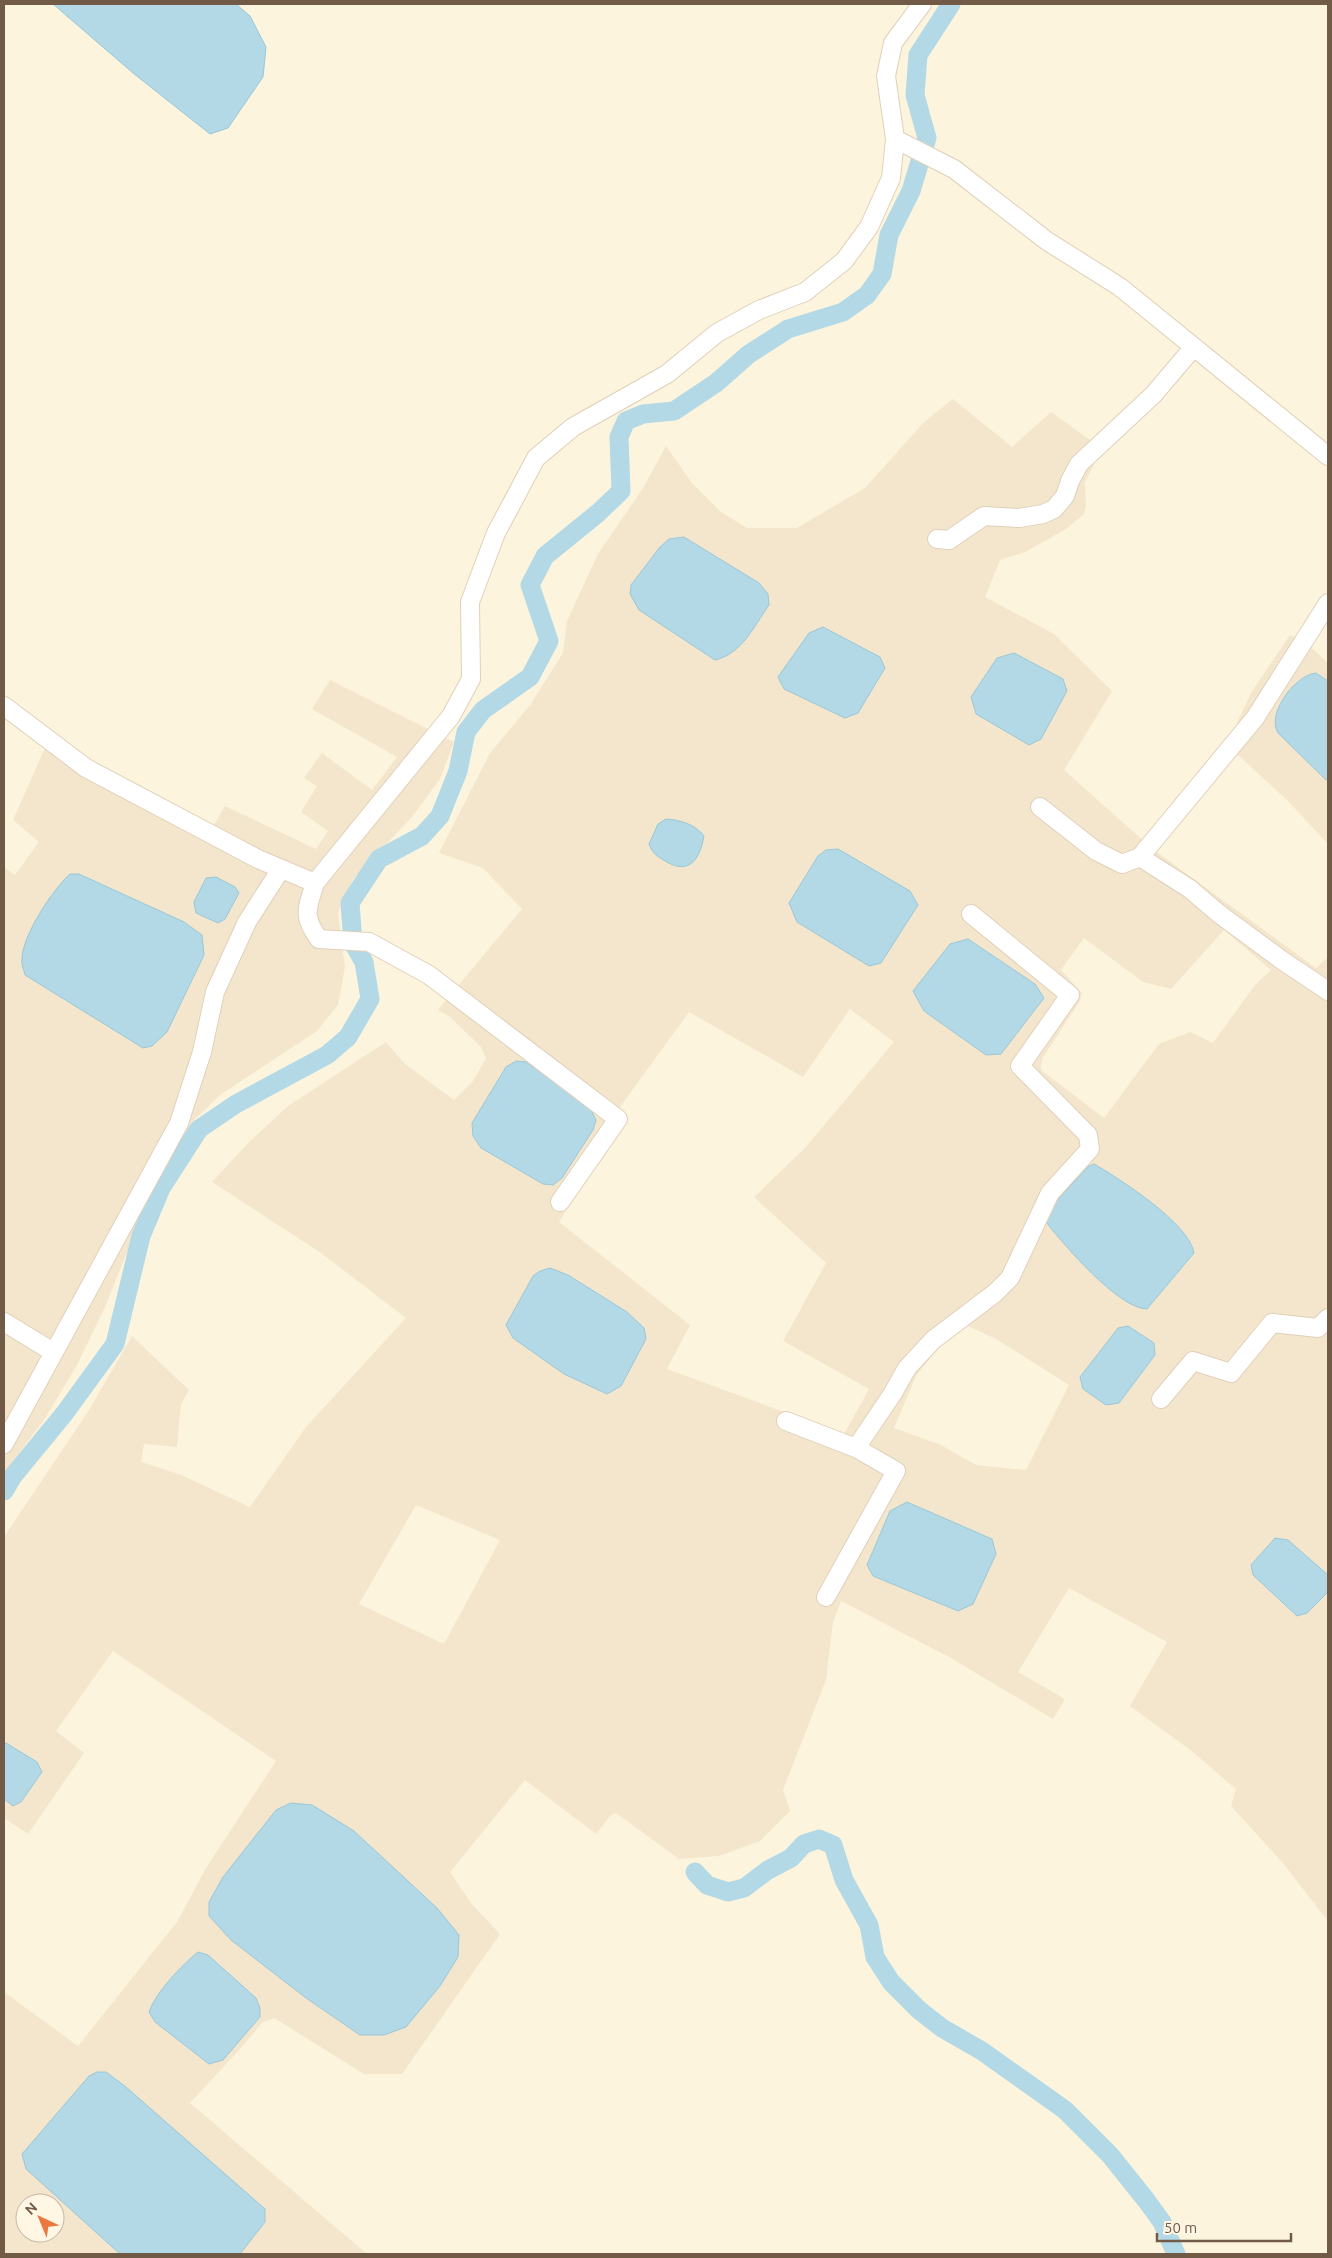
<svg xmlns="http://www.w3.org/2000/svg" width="1332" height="2258" viewBox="0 0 1332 2258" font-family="Ubuntu,sans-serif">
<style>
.residential{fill:#f4e6cc;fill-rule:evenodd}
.water{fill:#b3d9e6;stroke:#99c7d8}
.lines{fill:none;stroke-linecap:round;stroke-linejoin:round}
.canal{stroke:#b3d9e6;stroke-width:19}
.minor-casing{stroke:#e0d0ba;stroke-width:20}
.minor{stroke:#fff;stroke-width:18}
</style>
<rect width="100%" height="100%" fill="#fdf4de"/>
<path class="residential" d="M 953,399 L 1012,447 L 1051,412 L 1090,440 L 1100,453 L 1085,482 L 1086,506 L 1084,514 L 1066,529 L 1025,552 L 1000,560 L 985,597 L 1054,634 L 1112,691 L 1064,770 L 1154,850 L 1316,968 L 1328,957 L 1328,1921 L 1282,1862 L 1231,1806 L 1236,1789 L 1189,1749 L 1130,1706 L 1167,1642 L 1069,1588 L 1018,1672 L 1065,1699 L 1053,1719 L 949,1657 L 841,1601 L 833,1622 L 826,1680 L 783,1790 L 790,1811 L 760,1841 L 719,1856 L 679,1859 L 616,1813 L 610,1816 L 596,1834 L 525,1780 L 450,1872 L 471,1903 L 500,1934 L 402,2074 L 364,2074 L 274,2018 L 262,2023 L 241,2048 L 190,2103 L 367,2254 L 4,2254 L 4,1992 L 78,2046 L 177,1922 L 206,1868 L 276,1761 L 113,1651 L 56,1731 L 84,1753 L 28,1834 L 4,1818 L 4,1537 L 89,1410 L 132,1336 L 189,1390 L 181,1404 L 177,1447 L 144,1444 L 141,1462 L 179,1474 L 250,1507 L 306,1427 L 406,1318 L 321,1253 L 212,1182 L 249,1142 L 288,1106 L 386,1042 L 405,1064 L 454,1100 L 473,1081 L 486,1058 L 481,1047 L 450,1017 L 438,1010 L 522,909 L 483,868 L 439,853 L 490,753 L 530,705 L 563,653 L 567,621 L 598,554 L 643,488 L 666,446 L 692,483 L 721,512 L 747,528 L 797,528 L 865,488 L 924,422 ZM 1224,930 L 1271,970 L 1255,985 L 1213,1043 L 1190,1032 L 1159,1044 L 1104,1118 L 1041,1070 L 1042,1059 L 1080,1001 L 1082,993 L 1061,970 L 1084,938 L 1143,982 L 1171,989 ZM 850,1009 L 894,1042 L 805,1148 L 754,1197 L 826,1263 L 783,1341 L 869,1389 L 844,1434 L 667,1369 L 690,1325 L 559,1222 L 626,1117 L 620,1107 L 689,1012 L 803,1077 ZM 966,1325 L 998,1340 L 1069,1385 L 1026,1470 L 976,1465 L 941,1445 L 894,1428 L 916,1376 L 943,1342 ZM 416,1505 L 500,1540 L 444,1644 L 359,1604 ZM 25,2203 L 55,2203 L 55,2233 L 25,2233 Z
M 1290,635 L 1314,650 L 1328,663 L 1328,844 L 1287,800 L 1239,756 L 1226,739 L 1233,731 L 1252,691 Z
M 330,680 L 454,742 L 440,779 L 412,817 L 353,879 L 338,913 L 345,967 L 338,1005 L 317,1031 L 220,1095 L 195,1119 L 182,1137 L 138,1225 L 105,1307 L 77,1365 L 44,1420 L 4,1473 L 4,867 L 15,875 L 39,842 L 13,820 L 52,732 L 95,763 L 214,825 L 225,806 L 316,849 L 328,831 L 301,812 L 317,786 L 304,778 L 322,753 L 372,790 L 397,757 L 312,709 Z"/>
<path class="water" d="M 53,4 L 236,4 L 250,16 L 266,47 L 263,77 L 228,128 L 210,134 L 133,73 Z
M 684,537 L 759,583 L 768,594 L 769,605 C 754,626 742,654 715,660 L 639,610 L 630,594 L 631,585 L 660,547 L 669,539 Z
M 823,627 L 880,657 L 885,668 L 858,713 L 845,718 L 784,689 L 778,677 L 809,633 Z
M 1014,653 L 1063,679 L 1067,691 L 1041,739 L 1029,745 L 976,714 L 971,697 L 997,658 Z
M 1316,673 L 1328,681 L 1328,779 L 1326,780 L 1278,733 C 1266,714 1295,675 1316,673 Z
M 666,819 C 680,820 695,824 704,836 C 700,859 689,876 665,861 C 657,856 652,853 649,844 L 658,824 Z
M 838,849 L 910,891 L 918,905 L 881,963 L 869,966 L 797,922 L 789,903 L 818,856 L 826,850 Z
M 70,874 L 79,874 L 184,922 L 202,935 L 204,955 L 167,1032 L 152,1046 L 143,1048 L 25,975 C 24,970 21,964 22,959 C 22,936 53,889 70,874 Z
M 216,877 L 235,887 L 239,893 L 225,919 L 218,923 L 196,913 L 194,902 L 206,878 Z
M 968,939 L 1035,984 L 1044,998 L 1001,1054 L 986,1055 L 924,1011 L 913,991 L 950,944 Z
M 516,1061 L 526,1062 L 575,1095 L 591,1110 L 596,1120 L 593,1130 L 562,1178 L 553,1185 L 543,1184 L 481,1148 L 473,1136 L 472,1123 L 506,1067 Z
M 1094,1164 C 1120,1179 1190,1224 1194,1253 L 1147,1309 C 1119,1309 1063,1244 1046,1222 L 1057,1200 L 1089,1166 Z
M 550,1268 L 568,1275 L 627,1312 L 644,1328 L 646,1339 L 621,1386 L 607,1394 L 564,1374 L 513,1338 L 506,1325 L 533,1276 L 540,1271 Z
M 1128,1326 L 1154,1343 L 1155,1355 L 1119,1403 L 1106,1405 L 1083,1389 L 1080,1377 L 1118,1328 Z
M 907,1502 L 992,1539 L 996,1554 L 973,1604 L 958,1611 L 873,1576 L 867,1565 L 890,1511 Z
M 1275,1538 L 1288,1540 L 1328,1575 L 1328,1592 L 1307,1613 L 1297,1616 L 1253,1575 L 1251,1565 Z
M 6,1743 L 37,1762 L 42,1772 L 21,1802 L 13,1806 L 4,1799 L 4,1744 Z
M 291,1803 L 312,1805 L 354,1831 L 437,1908 L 459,1935 L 458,1957 L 440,1986 L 406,2027 L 384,2035 L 360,2035 L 306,1998 L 231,1940 L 209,1916 L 209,1902 L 223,1877 L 276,1810 Z
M 198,1952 L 208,1955 L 256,1998 L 260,2008 L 260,2017 L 223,2060 L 209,2064 L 155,2022 L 149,2012 C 156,1992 182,1965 198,1952 Z
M 97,2072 L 106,2072 L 126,2087 L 265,2209 L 265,2222 L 240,2254 L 120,2254 L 26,2169 L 22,2154 L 89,2076 Z"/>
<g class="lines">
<path class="canal" d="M 4,1491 L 13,1476 L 64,1414 L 115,1344 L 141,1236 L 161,1188 L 199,1129 L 236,1104 L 327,1055 L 348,1037 L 370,999 L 364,962 L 353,943 L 350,903 L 379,859 L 422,836 L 440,816 L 458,771 L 466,732 L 483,710 L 530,677 L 549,641 L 530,585 L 545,556 L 598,513 L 621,491 L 619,437 L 626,421 L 643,414 L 674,411 L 716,383 L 749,354 L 788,329 L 843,312 L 867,295 L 882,274 L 889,235 L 911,191 L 927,138 L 915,95 L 918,55 L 951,4
M 695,1872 L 707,1885 L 728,1892 L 744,1888 L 768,1870 L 791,1858 L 804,1844 L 819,1839 L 833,1845 L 844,1880 L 869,1925 L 875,1957 L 891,1982 L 919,2010 L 942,2028 L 982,2051 L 1065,2110 L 1110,2155 L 1146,2200 L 1162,2222 L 1176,2254"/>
<defs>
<path id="minor" d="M 895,139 L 954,169 L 1047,241 L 1120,287 L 1328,456
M 937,539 L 949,540 L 984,516 L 1019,518 L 1043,514 L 1054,509 L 1065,496 L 1070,481 L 1079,464 L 1153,395 L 1193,348
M 4,706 L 86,768 L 258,859 L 315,883
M 1040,807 L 1096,851 L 1122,864 L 1140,857 L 1190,889 L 1218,913 L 1283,961 L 1328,991
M 1140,857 L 1255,718 L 1328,603
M 560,1202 L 618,1119 L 429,975 L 369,942 L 319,939 C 302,916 307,909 315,883 L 451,716 L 471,679 L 470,602 L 496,533 L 536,458 L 573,427 L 667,374 L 717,333 L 759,310 L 805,292 L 844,261 L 869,227 L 891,178 L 895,139 L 886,76 L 893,43 L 922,4
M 4,1322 L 53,1352
M 1161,1399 L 1193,1361 L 1231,1373 L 1272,1323 L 1318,1328 L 1328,1318
M 786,1421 L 856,1448 L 893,1393 L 907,1368 L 933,1340 L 995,1293 L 1010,1278 L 1050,1193 L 1090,1149 L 1088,1135 L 1020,1066 L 1070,995 L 971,914
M 4,1444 L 179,1123 L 202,1052 L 215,992 L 247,922 L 281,869
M 826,1597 L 896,1471 L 856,1448"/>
</defs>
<use href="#minor" class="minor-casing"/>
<use href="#minor" class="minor"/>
</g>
<rect width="1332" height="2258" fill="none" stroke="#725b46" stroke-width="10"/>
<g transform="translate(40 2218) rotate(316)"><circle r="24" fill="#fff7e4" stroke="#c7b9a5"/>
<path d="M0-4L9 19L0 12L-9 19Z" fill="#ea783f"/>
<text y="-8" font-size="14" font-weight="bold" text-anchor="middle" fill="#725b46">N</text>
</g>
<path d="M1157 2233v8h134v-8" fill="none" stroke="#725b46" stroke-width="2.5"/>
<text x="1164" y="2233" font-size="15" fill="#725b46" stroke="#fff7e4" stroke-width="4" paint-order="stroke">50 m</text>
</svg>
